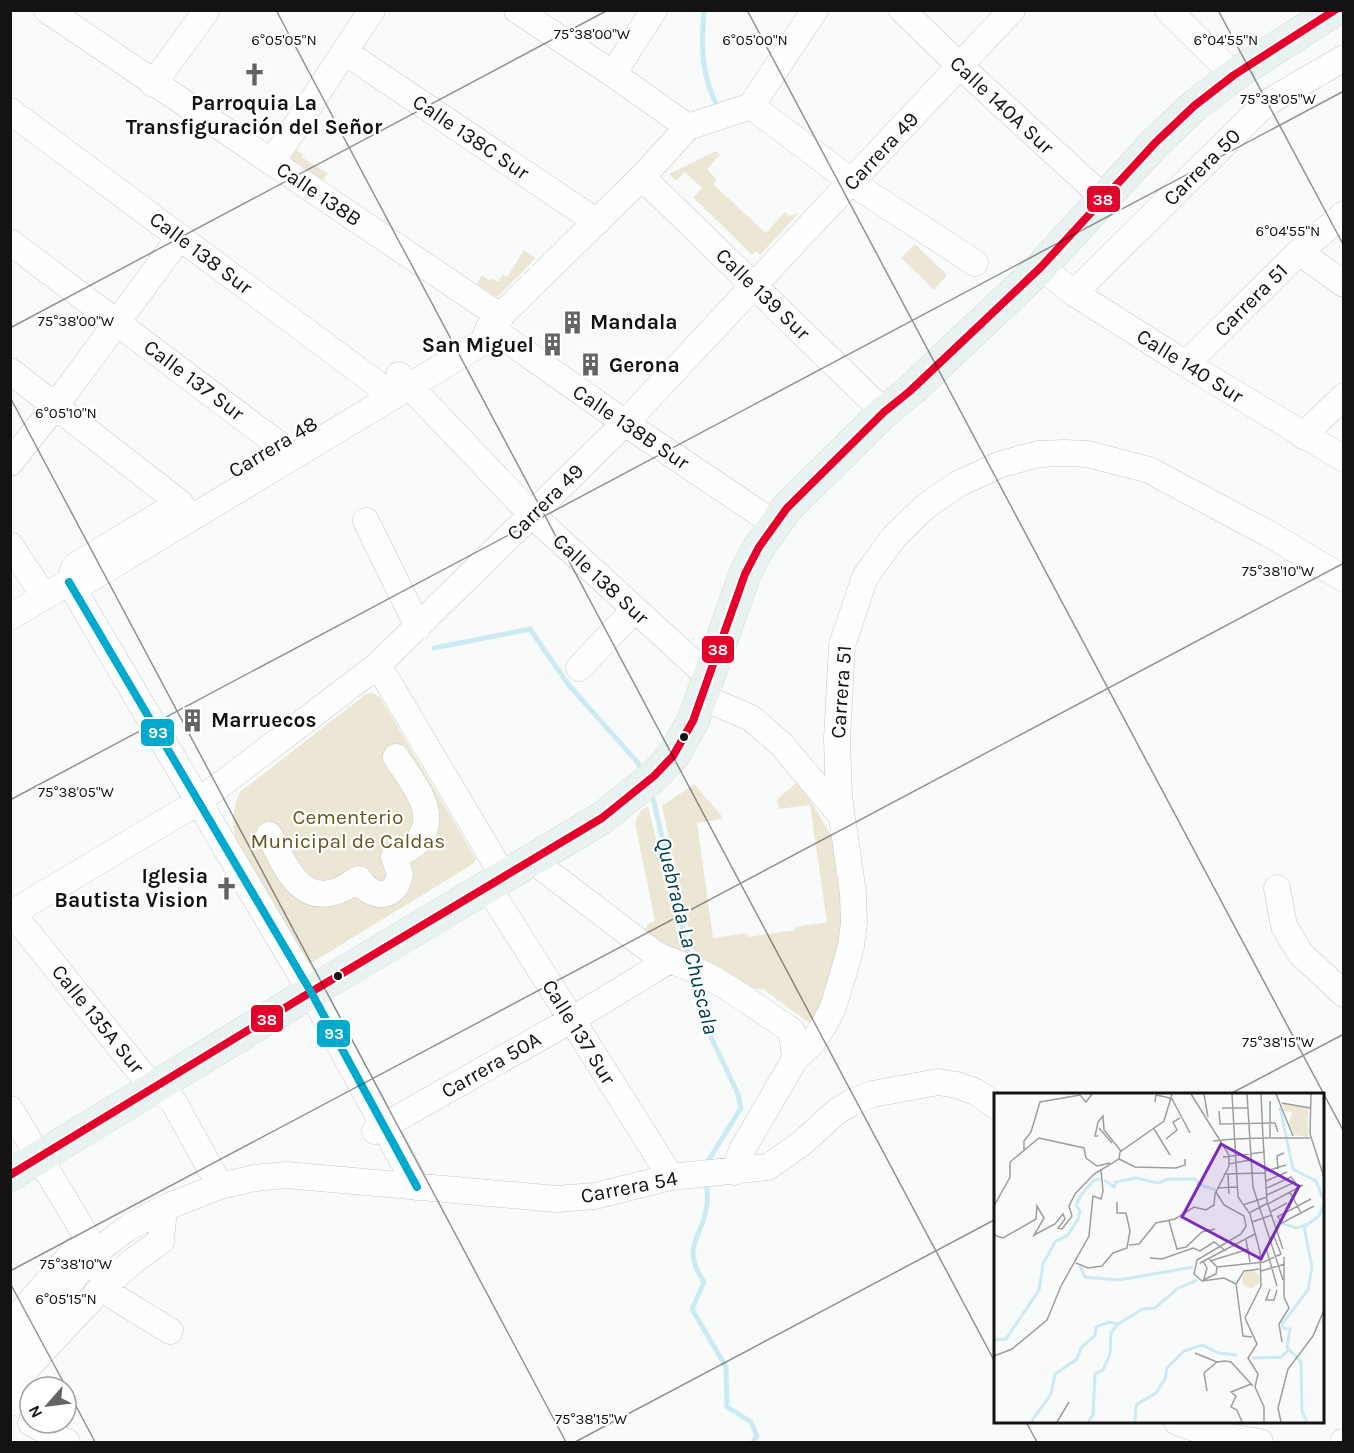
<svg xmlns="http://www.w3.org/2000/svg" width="1354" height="1453" viewBox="0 0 1354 1453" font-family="Karla,sans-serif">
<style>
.green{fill:#ebe7d4}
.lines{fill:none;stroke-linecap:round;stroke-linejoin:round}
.stream{stroke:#cbeaf4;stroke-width:5}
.minor-casing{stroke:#c6c7c6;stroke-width:27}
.major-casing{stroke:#d7d8d7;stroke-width:33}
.minor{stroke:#fefefe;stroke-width:26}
.major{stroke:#e8f2f1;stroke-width:32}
.bus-1-casing{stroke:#fff;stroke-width:12}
.bus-2-casing{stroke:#fff;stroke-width:12}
.bus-1{stroke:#e4002b;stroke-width:8}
.bus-2{stroke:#00a9ce;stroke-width:8}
.ticks{fill:none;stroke:#121312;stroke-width:1.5;stroke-opacity:0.45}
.bus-dot{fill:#121312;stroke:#fff;stroke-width:2}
.labels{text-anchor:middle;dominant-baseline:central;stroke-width:4.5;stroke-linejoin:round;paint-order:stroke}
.poi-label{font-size:21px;font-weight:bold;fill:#121312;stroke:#fff;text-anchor:start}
.street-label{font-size:21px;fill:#121312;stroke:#fff}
.park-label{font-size:21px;fill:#65561a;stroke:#fff}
.water-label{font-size:22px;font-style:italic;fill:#004151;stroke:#fff}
.inset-river{fill:none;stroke:#cbeaf4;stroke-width:3}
.inset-road{fill:none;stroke:#9d9e9d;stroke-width:1.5}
.view{fill:#7b2cbf;fill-opacity:0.15;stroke:#7b2cbf;stroke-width:3}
.inset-edge{fill:none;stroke:#121312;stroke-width:3}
.ticks-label{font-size:15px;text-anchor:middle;fill:#121312;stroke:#fff;stroke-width:4.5;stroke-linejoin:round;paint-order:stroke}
.line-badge{stroke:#fff;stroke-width:2}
.badge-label{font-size:16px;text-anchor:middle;font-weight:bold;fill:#fff}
</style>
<rect width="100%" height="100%" fill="#f9fbfa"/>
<path class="green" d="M 295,149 L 303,154 L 302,157 L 328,174 L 323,180 L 292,160 L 291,156 Z
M 716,151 L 720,155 L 707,169 L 717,180 L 713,184 L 766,233 L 785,212 L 789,216 L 799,213 L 760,255 L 756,251 L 752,255 L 693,197 L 702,188 L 685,172 L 676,181 L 669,174 Z
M 915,244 L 947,275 L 934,290 L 901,258 Z
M 524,250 L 536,258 L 497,297 L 477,284 L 482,275 L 490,281 L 492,278 L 498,282 L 503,275 L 507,277 Z
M 372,693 L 380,697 L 476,859 L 473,864 L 308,965 L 237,844 C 232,826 232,809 240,792 L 365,695 Z
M 799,781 L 834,840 L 848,923 L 816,1019 L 809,1023 L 763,989 L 734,988 L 697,968 L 662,806 L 694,784 L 721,815 L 722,819 L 697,823 L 713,938 L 747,933 L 748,937 L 795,930 L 795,927 L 827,922 L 810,805 L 779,809 L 777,799 Z
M 648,806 L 684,960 L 642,933 L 649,923 L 655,921 L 635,823 L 640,812 Z"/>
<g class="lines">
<path class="stream" d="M 704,10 C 701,48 701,75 718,108
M 434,648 L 530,629 L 568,684 L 638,763 L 642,772
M 650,792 L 654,802 L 690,961
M 694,979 L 702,1018 L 738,1094 L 741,1108 L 705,1166
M 706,1181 C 707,1189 708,1198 707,1205 C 702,1240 680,1245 704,1282 L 692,1309 L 726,1367 L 727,1407 L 751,1422 L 757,1436 L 753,1442"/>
<defs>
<path id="minor" d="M 47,10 L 501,317
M 517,10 L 613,74 L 688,127
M 902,10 L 960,66 L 1104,198
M 1168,10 L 1234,75
M 345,52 L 597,222
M 613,74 L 654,10
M 153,84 L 207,10
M 751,106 L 863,190 L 975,263
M 10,111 L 377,384 L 386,399
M 272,162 L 372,10
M 642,177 L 884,412
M 10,242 L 278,444 L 287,459
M 1299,252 L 1344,284
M 1041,267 L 1074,293 L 1186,364 L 1344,459
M 1074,293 L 1265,104 L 1344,58
M 489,327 L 625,423 L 775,524
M 1186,364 L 1299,252 L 1344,214
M 10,371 L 180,503 L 188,515
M 399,375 L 532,515 L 709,677
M 1303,436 L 1344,396
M 10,463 L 56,405 L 180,237
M 366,521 L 418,627
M 10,545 L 44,596
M 69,582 L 311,992 L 417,1187
M 69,582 L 75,566 L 178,504
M 10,617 L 69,582 L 85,582 L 483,342 L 489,327 L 642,177 L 688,127 L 751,106 L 815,10
M 378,665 L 504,877
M 579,668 L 634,610
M 702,697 L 751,718 L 781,744 L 840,814
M 269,835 C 283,860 297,903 334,892 C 343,890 351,883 359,879 C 371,900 396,900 400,874 L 394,857 C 401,853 411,848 417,842 C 442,814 411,781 396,757
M 532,860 L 654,953 C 670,962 686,965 702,973 C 734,989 762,1011 792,1031 L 795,1059
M 488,887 L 671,1177
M 1277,888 L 1284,926 L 1300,953 L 1344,994
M 12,913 L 153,1088 L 173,1101 L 220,1186
M 10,914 L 198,802 L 378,665 L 625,423 L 1012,10
M 10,1109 L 87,1237 L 91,1256 L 113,1296 L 170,1331
M 375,1131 L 578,1016 L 668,961
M 734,1172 L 742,1150 L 795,1059 L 812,1043 L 824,1025 L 832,1010 L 843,975 L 851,946 L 854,923 L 853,893 L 839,797 L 837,739 L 842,645 L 865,577 L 894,537 L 926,506 L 958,484 L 1001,464 L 1039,454 L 1064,453 L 1088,454 L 1149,470 L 1269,534 L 1344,579
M 10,1325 L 75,1250
M 10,1363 L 20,1347 L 91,1256 L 126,1229 L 164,1208 L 220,1186 L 255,1178 L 286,1175 L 557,1199 L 595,1196 L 671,1177 L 768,1167 L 802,1143 L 836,1112 L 852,1102 L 873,1094 L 938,1082 L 957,1085 L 976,1092 L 996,1106
M 10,1403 L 25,1370 L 95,1295 L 133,1261 L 161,1241 L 164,1208
M 1177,1422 L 1211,1434 L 1260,1442
M 31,1423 L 67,1442
M 1343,1442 L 1344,1442"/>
<path id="major" d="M 10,1175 L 311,992 L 602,818 L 654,776 L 673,756 L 693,721 L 745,574 L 759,547 L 787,508 L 884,412 L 910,391 L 1041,267 L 1155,143 L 1194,106 L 1234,75 L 1335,10"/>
</defs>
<use href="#minor" class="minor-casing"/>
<use href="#major" class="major-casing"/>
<use href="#minor" class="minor"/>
<use href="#major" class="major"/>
<defs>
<path id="bus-1" d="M 10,1175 L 311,992 L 602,818 L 654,776 L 673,756 L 693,721 L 745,574 L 759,547 L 787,508 L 884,412 L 910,391 L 1041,267 L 1155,143 L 1194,106 L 1234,75 L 1335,10"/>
<path id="bus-2" d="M 69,582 L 311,992 L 417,1187"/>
</defs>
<use href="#bus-1" class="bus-1-casing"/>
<use href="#bus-2" class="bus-2-casing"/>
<use href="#bus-1" class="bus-1"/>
<use href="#bus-2" class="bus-2"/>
</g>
<path class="ticks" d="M 276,10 L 996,1364M 747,10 L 1344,1132M 1218,10 L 1344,246M 10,328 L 608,10M 10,397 L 566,1442M 10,800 L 1344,91M 1230,1094 L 1344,1034M 10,1271 L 1344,563M 10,1283 L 66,1387M 66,1387 L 95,1442M 1026,1422 L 1037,1442M 575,1442 L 996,1219"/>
<defs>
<symbol id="church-bare" viewBox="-9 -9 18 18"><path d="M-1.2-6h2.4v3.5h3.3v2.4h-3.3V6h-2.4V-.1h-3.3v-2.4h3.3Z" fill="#636463" stroke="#fff" stroke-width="2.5" paint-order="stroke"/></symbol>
<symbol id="building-bare" viewBox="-9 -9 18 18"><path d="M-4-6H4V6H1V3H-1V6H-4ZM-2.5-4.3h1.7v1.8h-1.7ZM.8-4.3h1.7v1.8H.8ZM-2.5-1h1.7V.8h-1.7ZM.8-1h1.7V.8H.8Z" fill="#636463" stroke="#fff" stroke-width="2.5" paint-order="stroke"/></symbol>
</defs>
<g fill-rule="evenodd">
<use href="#church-bare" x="238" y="58" width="33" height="33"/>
<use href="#building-bare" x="556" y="306" width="33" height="33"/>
<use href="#building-bare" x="536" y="328" width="33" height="33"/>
<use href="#building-bare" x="574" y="348" width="33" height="33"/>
<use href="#building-bare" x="176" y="704" width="33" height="33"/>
<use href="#church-bare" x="210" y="872" width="33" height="33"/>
</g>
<g class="bus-dot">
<circle cx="684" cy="737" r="5"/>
<circle cx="338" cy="976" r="5"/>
</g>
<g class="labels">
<g class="poi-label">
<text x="254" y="103" text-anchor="middle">Parroquia La<tspan x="254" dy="24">Transfiguración del Señor</tspan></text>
<text x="590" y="322">Mandala</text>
<text x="534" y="345" text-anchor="end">San Miguel</text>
<text x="609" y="365">Gerona</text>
<text x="211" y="720">Marruecos</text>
<text x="208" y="876" text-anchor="end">Iglesia<tspan x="208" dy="24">Bautista Vision</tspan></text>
</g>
<g class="street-label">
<text transform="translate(1002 105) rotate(43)">Calle 140A Sur</text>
<text transform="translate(471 137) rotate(34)">Calle 138C Sur</text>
<text transform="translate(881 151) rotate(-47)">Carrera 49</text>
<text transform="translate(1202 167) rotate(-45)">Carrera 50</text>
<text transform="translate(319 194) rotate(34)">Calle 138B</text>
<text transform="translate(201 253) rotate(37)">Calle 138 Sur</text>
<text transform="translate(763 294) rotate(44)">Calle 139 Sur</text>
<text transform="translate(1251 300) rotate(-45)">Carrera 51</text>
<text transform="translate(1190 366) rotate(32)">Calle 140 Sur</text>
<text transform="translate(194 380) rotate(37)">Calle 137 Sur</text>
<text transform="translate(631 427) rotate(34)">Calle 138B Sur</text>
<text transform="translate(273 447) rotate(-31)">Carrera 48</text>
<text transform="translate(545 502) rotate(-45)">Carrera 49</text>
<text transform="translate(601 579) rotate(43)">Calle 138 Sur</text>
<text transform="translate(841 692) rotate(-86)">Carrera 51</text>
<text transform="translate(98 1019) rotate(51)">Calle 135A Sur</text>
<text transform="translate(579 1032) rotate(58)">Calle 137 Sur</text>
<text transform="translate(491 1065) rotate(-30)">Carrera 50A</text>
<text transform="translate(629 1187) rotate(-11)">Carrera 54</text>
</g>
<g class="park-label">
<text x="348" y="817">Cementerio<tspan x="348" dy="24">Municipal de Caldas</tspan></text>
</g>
<g class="water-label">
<text transform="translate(687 936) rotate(76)">Quebrada La Chuscala</text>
</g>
</g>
<g transform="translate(994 1093)">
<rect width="330" height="330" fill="#f9fbfa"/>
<path d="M 288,10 L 314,15 L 314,44 L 300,42 L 295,31 L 298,19 L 291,18 ZM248 186a9 9 0 1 1 18 0a9 9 0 1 1-18 0Z" fill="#ebe7d4"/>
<path class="inset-river" d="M 286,14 L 299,76 L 322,88 L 330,108M 110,87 L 120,94 L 122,89 L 142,85 L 164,90 L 174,86 L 201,86 L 206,92 L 222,97M 280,128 L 303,135 L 312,131M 86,173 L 91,184 L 125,187 L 199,174M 0,247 L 12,246 L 45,197 L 49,171 L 61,149 L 74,142 L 84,126 L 86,118 L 82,112 L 87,102 L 100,87 L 107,86M 258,265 L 287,264 L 295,257M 37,329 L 57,301 L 61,281 L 83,266 L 87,255 L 101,242 L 102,234 L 115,229 L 124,231 L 149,216 L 161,215 L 183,196 L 203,187M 94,329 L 99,322 L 101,281 L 109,277 L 116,261 L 117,239 L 124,231M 141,329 L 142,312 L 162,300 L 171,286 L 173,275 L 190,258 L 208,252 L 225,260 L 243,262M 313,329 L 308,318 L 307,269 L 293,254 L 296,236 L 289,235 L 288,231 L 314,197 L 318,174 L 310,134 L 325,123 L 330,112"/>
<path class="inset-road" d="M 210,1 L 214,24M 238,1 L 244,104 L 256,121 L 266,159 L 267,193 L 251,225 L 263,251 L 254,265 L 264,281 L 261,294 L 270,314 L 270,329M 253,1 L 259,94 L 289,187M 282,1 L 299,43M 317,1 L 316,41 L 330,84M 177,4 L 196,40M 276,8 L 276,44M 161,9 L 162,2 L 176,5M 288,10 L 316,15M 228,15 L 254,15M 225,18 L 226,31 L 281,30 L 284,39M 105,35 L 118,50M 160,36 L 176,62M 104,43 L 101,43 L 104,29 L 109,23 L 110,37 L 127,58M 172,46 L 183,37 L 179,29 L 186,25M 241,46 L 269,45 L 267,1M 219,48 L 240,46M 30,58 L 30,48 L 37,39 L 46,9 L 86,2 L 92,9 L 98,1M 229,64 L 271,59M 125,66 L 141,74 L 182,75 L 191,72 L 191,66M 235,71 L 256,67M 284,76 L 283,63 L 290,60M 272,78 L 292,72M 230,81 L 271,80M 234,81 L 235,101M 272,88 L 293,79M 223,95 L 243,94M 273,95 L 297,84 L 301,89 L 273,102M 296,99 L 307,120M 123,109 L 123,120 L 132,120M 274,111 L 309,92M 249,112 L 273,104M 0,113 L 16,84 L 16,69 L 45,45 L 90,55 L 92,65 L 103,73 L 116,70M 276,119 L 293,110M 255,120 L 274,110M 283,124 L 317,106M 284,124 L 288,130 L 320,113M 175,128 L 183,156 L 192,154 L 208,139 L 221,136M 258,129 L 278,122M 0,142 L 9,145 L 42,126 L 43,113 L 50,125 L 40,142 L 61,131 L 69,121 L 71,126 L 64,135 L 68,136 L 78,123 L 75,113 L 81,101 L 100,81 L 125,66 L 126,59 L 170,28 L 178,1M 252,147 L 256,169M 135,152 L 145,151 L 162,130 L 181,126 L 200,114 L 212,117 L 220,112 L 221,101 L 235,73 L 235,62 L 197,1M 272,155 L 283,193M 289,156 L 273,109 L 269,45 L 316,45M 156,165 L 168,166 L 199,155 L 206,158 L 220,149 L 232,158M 209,168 L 213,175 L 210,186M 216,168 L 255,156M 82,170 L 94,175 L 108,173 L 119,160 L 133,155 L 136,138 L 132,120M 206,170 L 261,141M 223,174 L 270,169 L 287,161 L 279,141M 267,178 L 291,171M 209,187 L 222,181 L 223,174 L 215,166M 208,188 L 200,181 L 203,167 L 247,141 L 252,133 L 250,123 L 230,112 L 222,99M 208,188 L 230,185 L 242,191M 242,191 L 249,243 L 258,244M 242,191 L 250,178 L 266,176M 276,196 L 272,207 L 280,207 L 283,197M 288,249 L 285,231 L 295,215 L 290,204 L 290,164M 201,260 L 223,269M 0,263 L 18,256 L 53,227 L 67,193 L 95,143 L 99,103 L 107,106 L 109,98 L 107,77M 213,298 L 210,280 L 223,269 L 231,268 L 237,269 L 259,293M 63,329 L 75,309M 248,329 L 243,317 L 237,314 L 242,303 L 237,299 L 257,291M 287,329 L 284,315 L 294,276 L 319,243 L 330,217"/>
<path class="view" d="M 227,51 L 305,93 L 267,166 L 188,124 Z"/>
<rect width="330" height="330" class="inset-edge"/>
</g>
<g class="ticks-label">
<text x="592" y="39">75°38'00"W</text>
<text x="284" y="45">6°05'05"N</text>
<text x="755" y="45">6°05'00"N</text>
<text x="1226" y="45">6°04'55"N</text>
<text x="1278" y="104">75°38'05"W</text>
<text x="1288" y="236">6°04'55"N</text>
<text x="76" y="326">75°38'00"W</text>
<text x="66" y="418">6°05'10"N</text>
<text x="1278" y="576">75°38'10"W</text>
<text x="76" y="797">75°38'05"W</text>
<text x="1278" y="1047">75°38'15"W</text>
<text x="76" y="1269">75°38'10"W</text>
<text x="66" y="1304">6°05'15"N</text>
<text x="591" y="1424">75°38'15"W</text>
</g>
<g class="line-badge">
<rect x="1086" y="185" width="35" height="28" rx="6" fill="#e4002b"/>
<rect x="701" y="635" width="34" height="29" rx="6" fill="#e4002b"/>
<rect x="140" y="718" width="35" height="29" rx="6" fill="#00a9ce"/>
<rect x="250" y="1004" width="34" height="29" rx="6" fill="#e4002b"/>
<rect x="316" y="1019" width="35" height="29" rx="6" fill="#00a9ce"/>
</g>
<g class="badge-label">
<text x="1103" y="205">38</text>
<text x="718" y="655">38</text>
<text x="158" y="738">93</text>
<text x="267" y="1025">38</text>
<text x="334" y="1039">93</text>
</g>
<rect width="1354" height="1453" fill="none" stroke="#121312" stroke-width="24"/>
<g transform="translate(48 1405) rotate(242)"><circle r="28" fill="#ffffff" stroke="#a0a1a0" stroke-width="1.5"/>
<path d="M0-4.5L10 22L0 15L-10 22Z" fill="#636463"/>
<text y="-9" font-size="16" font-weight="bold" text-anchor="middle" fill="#121312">N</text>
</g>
</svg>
